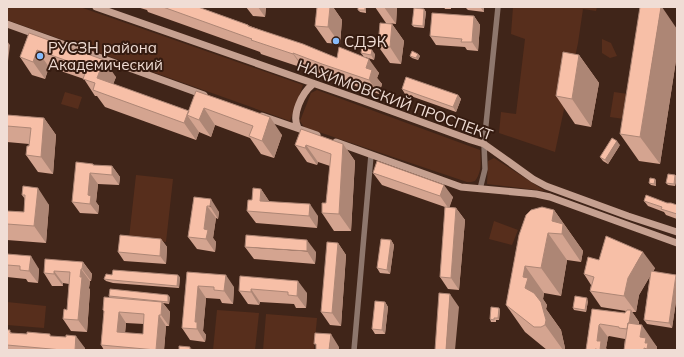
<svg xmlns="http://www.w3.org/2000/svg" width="684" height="357" viewBox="0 0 684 357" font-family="Mulish,sans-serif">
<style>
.green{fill:#572e1c}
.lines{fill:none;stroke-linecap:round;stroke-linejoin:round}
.tertiary{stroke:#8e776d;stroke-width:5.5}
.secondary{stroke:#c5a090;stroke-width:7}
.wall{fill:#d4a490;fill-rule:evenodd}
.shaded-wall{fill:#ad8675}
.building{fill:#f7bfa7;stroke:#ad8675;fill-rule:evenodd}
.poi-dot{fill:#87bbfb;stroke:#351b10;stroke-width:1.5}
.labels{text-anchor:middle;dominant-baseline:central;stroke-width:4;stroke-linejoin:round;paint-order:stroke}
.poi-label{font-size:15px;fill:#f0ddd5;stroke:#351b10;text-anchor:start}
.street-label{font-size:15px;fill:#f0ddd5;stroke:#351b10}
</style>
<rect width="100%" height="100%" fill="#402519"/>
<path class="green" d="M 7,7 L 80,7 L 303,85 L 290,121 L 7,20 Z
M 513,7 L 597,7 L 596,11 L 583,9 L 578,43 L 555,152 L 499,133 L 501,112 L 516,114 L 525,39 L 511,34 Z
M 602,39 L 611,43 L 617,56 L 610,58 L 602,53 Z
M 317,90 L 480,150 C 481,161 482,172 475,181 L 471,182 L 467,182 L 304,127 L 300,121 L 311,93 Z
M 65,92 L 82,97 L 78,109 L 61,104 Z
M 614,92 L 628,94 L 624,119 L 610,117 Z
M 494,158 L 545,191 L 487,184 L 488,161 Z
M 136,175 L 173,179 L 166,242 L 129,238 Z
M 494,221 L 518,230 L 512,245 L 489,239 Z
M 7,302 L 46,306 L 44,328 L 7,325 Z
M 217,310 L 259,313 L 255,350 L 213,350 Z
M 266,314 L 317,318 L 314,350 L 263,350 Z"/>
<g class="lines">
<path class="tertiary" d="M 480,189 L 485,169 L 484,144 L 498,7
M 354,350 L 371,155"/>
<path class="secondary" d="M 96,7 L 364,101 L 471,140 L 484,144 L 533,179 L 546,186 L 628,216 L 677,232
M 7,24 L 204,95
M 262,116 L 317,135
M 298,128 C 291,115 302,93 313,84
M 336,142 L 461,187 L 536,194 L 550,197 L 677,243"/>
</g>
<path class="wall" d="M 137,7 L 198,7 L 248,25 L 250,26 L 337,58 L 364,57 L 361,53 L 375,54 L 374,60 L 365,57 L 379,73 L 377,78 L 382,84 L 379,94 L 332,78 L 303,66 L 303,68 L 261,54 L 260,52 L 148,12 L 147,10 Z
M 246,7 L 266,7 L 265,17 L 253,16 Z
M 317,7 L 333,7 L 342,20 L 340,44 L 327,43 L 315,26 Z
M 366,7 L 366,13 L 360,12 L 358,10 Z
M 375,7 L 397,7 L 396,24 L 388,23 L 392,24 L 404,41 L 401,64 L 390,63 L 378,46 L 386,23 Z
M 444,7 L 451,7 L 451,9 L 445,9 Z
M 465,7 L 484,7 L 484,12 L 468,10 Z
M 424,9 L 426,12 L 424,28 L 414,27 L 412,25 Z
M 474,16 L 480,25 L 478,51 L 467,50 L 465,47 L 436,45 L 430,36 Z
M 677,29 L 677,54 L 660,164 L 639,161 L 620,134 Z
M 29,33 L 116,77 L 113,84 L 189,111 L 196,91 L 282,135 L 274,158 L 261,154 L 250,138 L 215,125 L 211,137 L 199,132 L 196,140 L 105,107 L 97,96 L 95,96 L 84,79 L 49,67 L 45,79 L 32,75 L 20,57 Z
M 418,54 L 420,56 L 418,60 L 412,58 L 410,56 Z
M 579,55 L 599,83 L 591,127 L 575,124 L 556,96 Z
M 402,89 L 458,95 L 461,99 L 456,112 L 405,94 Z
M 7,115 L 44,118 L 56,135 L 53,174 L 38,172 L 26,155 L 29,144 L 7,142 Z
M 343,144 L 355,161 L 351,231 L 334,231 L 322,213 L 326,203 L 330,166 L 318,162 L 317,165 L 307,162 L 295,145 Z
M 620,145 L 608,164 L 603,161 L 600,157 Z
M 93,164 L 94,165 L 112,166 L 120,177 L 119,185 L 98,184 L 96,202 L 99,206 L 98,214 L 80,213 L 72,202 Z
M 373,173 L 453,197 L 449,207 L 456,208 L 465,220 L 459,290 L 448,289 L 440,277 L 445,207 L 382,185 Z
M 675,175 L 677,177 L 675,186 L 668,185 L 666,183 Z
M 655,179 L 656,181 L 656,186 L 651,185 L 649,183 Z
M 23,186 L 49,205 L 46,243 L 7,240 L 7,211 L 24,212 L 25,199 L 22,195 Z
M 261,189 L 269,201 L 318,216 L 317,228 L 256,223 L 247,211 L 252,200 Z
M 194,197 L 219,212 L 218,219 L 216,218 L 213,238 L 216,242 L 215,252 L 197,249 L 188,237 Z
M 644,201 L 667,203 L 677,205 L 677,219 L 666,215 L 664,212 L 648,206 Z
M 554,210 L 583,251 L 581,262 L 567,260 L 561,296 L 544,293 L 543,299 L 547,305 L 546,309 L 561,330 L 565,348 L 565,350 L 547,350 L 525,332 L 506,305 L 519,235 Z
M 161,239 L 167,247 L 166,264 L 124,261 L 118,252 Z
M 391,240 L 394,245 L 390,274 L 380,273 L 377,268 Z
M 338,243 L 346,255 L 341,326 L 330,325 L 321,312 Z
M 245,247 L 316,252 L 315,264 L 254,259 Z
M 7,254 L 39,269 L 38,283 L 28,282 L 26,279 L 7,277 Z
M 599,260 L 655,268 L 653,272 L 676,275 L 677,276 L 677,295 L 672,328 L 647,324 L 644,320 L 650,276 L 639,295 L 636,312 L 632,312 L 639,322 L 639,325 L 657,347 L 657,350 L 624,350 L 625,339 L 609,336 L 608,337 L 606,348 L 607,350 L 586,350 L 592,309 L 625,313 L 626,311 L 601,307 L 590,291 L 591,285 L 584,274 Z
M 83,262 L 92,274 L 91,281 L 90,281 L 89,288 L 90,290 L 87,332 L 71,331 L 63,319 L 67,310 L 69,284 L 63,283 L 63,286 L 52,286 L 44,273 Z
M 187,272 L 234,287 L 233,304 L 222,303 L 220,299 L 206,298 L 203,331 L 206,335 L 205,342 L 190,340 L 182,328 Z
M 112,275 L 180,277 L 179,288 L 113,283 L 106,281 L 104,279 Z
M 240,276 L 307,293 L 306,308 L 296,308 L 294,304 L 260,302 L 259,305 L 248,304 L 239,291 Z
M 109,296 L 170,297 L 169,304 L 163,303 L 170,312 L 169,326 L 166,326 L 164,350 L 104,350 L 101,345 L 104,312 L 103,310 L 110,298 ZM 126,323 L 144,324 L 143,334 L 125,333 Z
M 588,301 L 586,312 L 574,310 L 573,308 Z
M 385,302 L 388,307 L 385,334 L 375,334 L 372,329 Z
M 499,308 L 500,310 L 499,320 L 496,320 L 496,322 L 491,322 L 490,319 Z
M 7,330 L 12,333 L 51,336 L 85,348 L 85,350 L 7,350 Z"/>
<path class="shaded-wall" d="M 258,7 L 266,7 L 265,17 Z
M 330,7 L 333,7 L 342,20 L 340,44 L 328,27 Z
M 365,7 L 366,7 L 366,13 L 365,10 Z
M 384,7 L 397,7 L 396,24 Z
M 480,7 L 484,7 L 484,12 Z
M 661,7 L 662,7 L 677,29 L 677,54 L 660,164 L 640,137 Z
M 424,9 L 426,12 L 424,28 L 423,26 Z
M 474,16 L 480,25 L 478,51 L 472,42 Z
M 392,24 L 404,41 L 401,64 L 390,47 Z
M 7,41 L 10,45 L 8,61 L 7,59 Z
M 37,50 L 49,67 L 45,79 L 33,62 Z
M 372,50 L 375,54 L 374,60 L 371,55 Z
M 293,53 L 303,66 L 303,68 L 293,54 Z
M 418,54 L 420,56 L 418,60 L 416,58 Z
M 579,55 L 599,83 L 591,127 L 572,99 Z
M 369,59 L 379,73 L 377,78 L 382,84 L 379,94 L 369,80 L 366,68 Z
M 104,60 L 116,77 L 109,95 L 97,78 Z
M 458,95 L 461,99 L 456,112 L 453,107 Z
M 204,108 L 215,125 L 211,137 L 199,120 Z
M 187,115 L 199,132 L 196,140 L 184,123 Z
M 270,117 L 282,135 L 274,158 L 262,141 Z
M 44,118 L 56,135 L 53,174 L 41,157 Z
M 617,141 L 620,145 L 608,164 L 605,160 Z
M 343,144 L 355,161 L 351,231 L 339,214 Z
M 306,145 L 318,162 L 317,165 L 305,148 Z
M 112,166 L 120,177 L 119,185 L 112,175 Z
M 90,173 L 98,184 L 96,202 L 99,206 L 98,214 L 90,204 L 88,195 Z
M 675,175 L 677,177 L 675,186 L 674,184 Z
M 655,179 L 656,181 L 656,186 L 654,184 Z
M 444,185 L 453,197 L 449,209 L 440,196 Z
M 38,188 L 49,205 L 46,243 L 34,226 Z
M 261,189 L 269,201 L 268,212 L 260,201 Z
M 211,199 L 219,212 L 218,219 L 210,206 Z
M 310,204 L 318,216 L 317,228 L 309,216 Z
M 207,206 L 216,218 L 213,238 L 216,242 L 215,252 L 206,239 L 204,229 Z
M 456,208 L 465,220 L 459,290 L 451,278 Z
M 554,210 L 583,251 L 581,262 L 562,234 L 552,221 Z
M 548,233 L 567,260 L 561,296 L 541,268 Z
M 161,239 L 167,247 L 166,264 L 160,256 Z
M 307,240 L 316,252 L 315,264 L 307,251 Z
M 391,240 L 394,245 L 390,274 L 387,270 Z
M 338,243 L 346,255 L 341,326 L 332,313 Z
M 643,252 L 655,268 L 639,295 L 636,312 L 624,296 L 628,278 Z
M 31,256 L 39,269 L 38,283 L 29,271 Z
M 83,262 L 92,274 L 91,281 L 82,269 Z
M 525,266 L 544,293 L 543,299 L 547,305 L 546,309 L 561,330 L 565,348 L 565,350 L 563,350 L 545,325 L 525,288 L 523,277 Z
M 81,269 L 90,281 L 89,288 L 90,290 L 87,332 L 78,320 Z
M 54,271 L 63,283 L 63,286 L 54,274 Z
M 178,275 L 180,277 L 179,288 L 177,286 Z
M 226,275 L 234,287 L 233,304 L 224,291 Z
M 676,275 L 677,276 L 677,295 L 672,328 L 669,323 Z
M 298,281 L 307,293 L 306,308 L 297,296 Z
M 198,286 L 206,298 L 203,331 L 206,335 L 205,342 L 197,329 L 195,322 Z
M 251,289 L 260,302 L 259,305 L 251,292 Z
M 450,294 L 459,307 L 455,350 L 446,350 Z
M 168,295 L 170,297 L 169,304 L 168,302 Z
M 587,298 L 588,301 L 586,312 L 585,310 Z
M 162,302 L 170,312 L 169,326 L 161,315 Z
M 385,302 L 388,307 L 385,334 L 382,330 Z
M 499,308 L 500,310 L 499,320 L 498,318 Z
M 631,310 L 639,322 L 637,342 L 628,329 Z
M 119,312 L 126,323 L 124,343 L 117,332 Z
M 159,315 L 166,326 L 164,350 L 156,350 Z
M 599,325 L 608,337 L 606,348 L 607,350 L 600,350 L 597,341 Z
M 642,325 L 657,347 L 657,350 L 648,350 L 647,349 L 640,337 Z
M 331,334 L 339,347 L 339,350 L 329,350 Z
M 76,336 L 85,348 L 85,350 L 75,350 Z"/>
<path class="building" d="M 163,7 L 198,7 L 248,25 L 248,26 L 303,44 L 337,58 L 339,47 L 369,59 L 366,68 L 372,70 L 369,80 L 322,64 L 293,53 L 293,54 L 251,40 L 252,39 Z
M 317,7 L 330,7 L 328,27 L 315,26 Z
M 358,7 L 365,7 L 365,10 L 358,10 Z
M 640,7 L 661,7 L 640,137 L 620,134 Z
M 414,8 L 424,9 L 423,26 L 412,25 Z
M 432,13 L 474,16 L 472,42 L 461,42 L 462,39 L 430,36 Z
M 380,23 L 392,24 L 390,47 L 378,46 Z
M 29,33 L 104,60 L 97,78 L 189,111 L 187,115 L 196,91 L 270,117 L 262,141 L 249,136 L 253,126 L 204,108 L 199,120 L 187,115 L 184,123 L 93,90 L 95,83 L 83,79 L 87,68 L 37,50 L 33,62 L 20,57 Z
M 362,47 L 372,50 L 371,55 L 361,53 Z
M 412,51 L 418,54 L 416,58 L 410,56 Z
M 563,52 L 579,55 L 572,99 L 556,96 Z
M 406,77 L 458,95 L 453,107 L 402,89 Z
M 7,115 L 44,118 L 41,157 L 26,155 L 27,146 L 29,146 L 31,128 L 7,126 Z
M 301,129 L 343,144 L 339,214 L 322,213 L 322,203 L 326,203 L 331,154 L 306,145 L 305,148 L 295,145 Z
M 612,138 L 617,141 L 605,160 L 600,157 Z
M 377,161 L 444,185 L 440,196 L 373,173 Z
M 76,162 L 93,164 L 93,165 L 112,166 L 112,175 L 90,173 L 88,195 L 91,196 L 90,204 L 72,202 Z
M 668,174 L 675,175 L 674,184 L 666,183 Z
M 650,178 L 655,179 L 654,184 L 649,183 Z
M 23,186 L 38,188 L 34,226 L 7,224 L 7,211 L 24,212 L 25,195 L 22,195 Z
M 253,188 L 261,189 L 260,201 L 310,204 L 309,216 L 247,211 L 248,200 L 252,200 Z
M 646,195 L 667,203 L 671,203 L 677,205 L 677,214 L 661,209 L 662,207 L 644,201 Z
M 194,197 L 211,199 L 210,206 L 207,206 L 204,229 L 208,230 L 206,239 L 188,237 Z
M 445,207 L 456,208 L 451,278 L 440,277 Z
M 542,207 L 554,210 L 552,221 L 563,224 L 562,234 L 548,233 L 541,268 L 525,266 L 523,277 L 528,278 L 525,288 L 534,293 L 541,302 L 546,320 L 545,325 L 541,327 L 534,327 L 506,305 L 519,235 L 526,215 L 531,210 Z
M 120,235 L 161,239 L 160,256 L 118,252 Z
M 246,235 L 307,240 L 307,251 L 245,247 Z
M 606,236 L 643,252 L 628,278 L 624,296 L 590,291 L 594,277 L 584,274 L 588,257 L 599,260 Z
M 381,239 L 391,240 L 387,270 L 377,268 Z
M 327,242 L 338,243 L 332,313 L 321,312 Z
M 7,254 L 31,256 L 29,271 L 20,270 L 20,266 L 7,265 Z
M 45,259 L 83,262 L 82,269 L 81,269 L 80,277 L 82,277 L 78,320 L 63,319 L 64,309 L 67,310 L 70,272 L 54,271 L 54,274 L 44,273 Z
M 113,270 L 178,275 L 177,286 L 112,280 L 104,279 L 106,274 L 112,275 Z
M 651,271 L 676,275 L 669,323 L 644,320 Z
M 187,272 L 226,275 L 224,291 L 214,290 L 214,287 L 198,286 L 195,322 L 197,322 L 197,329 L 182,328 Z
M 240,276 L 298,281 L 297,296 L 288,295 L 288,292 L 251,289 L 251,292 L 239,291 Z
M 110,289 L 168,295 L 168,302 L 109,296 Z
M 439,293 L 450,294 L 446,350 L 435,350 Z
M 575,296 L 587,298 L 585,310 L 573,308 Z
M 104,297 L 162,302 L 161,315 L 159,315 L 156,350 L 101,345 L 104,311 L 103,310 ZM 119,312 L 144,314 L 143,334 L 117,332 Z
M 375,301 L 385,302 L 382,330 L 372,329 Z
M 491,307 L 499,308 L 498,318 L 494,318 L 494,320 L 490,319 Z
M 592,309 L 625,313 L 627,310 L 631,310 L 629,323 L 628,323 L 627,329 L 619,328 L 619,327 L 600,324 L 599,325 L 597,341 L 601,341 L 600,350 L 595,349 L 595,350 L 586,350 Z
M 628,323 L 642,325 L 640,337 L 646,338 L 645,343 L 648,343 L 647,349 L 644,348 L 644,350 L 624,350 Z
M 7,330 L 10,330 L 10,333 L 27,334 L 27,332 L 38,333 L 50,334 L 50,336 L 66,337 L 66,335 L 76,336 L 75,350 L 62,350 L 7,345 Z
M 315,333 L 331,334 L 329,350 L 316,350 L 316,344 L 314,344 Z
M 179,346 L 190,347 L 190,349 L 196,350 L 179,350 Z"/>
<g class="poi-dot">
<circle cx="336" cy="41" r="4"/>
<circle cx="40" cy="56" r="4"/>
</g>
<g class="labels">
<g class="poi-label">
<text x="344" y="41">СДЭК</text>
<text x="48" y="47">РУСЗН района<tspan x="48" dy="17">Академический</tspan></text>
</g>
<g class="street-label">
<text transform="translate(395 100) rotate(20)">НАХИМОВСКИЙ ПРОСПЕКТ</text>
</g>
</g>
<rect width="684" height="357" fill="none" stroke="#f0ddd5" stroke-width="16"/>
</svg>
